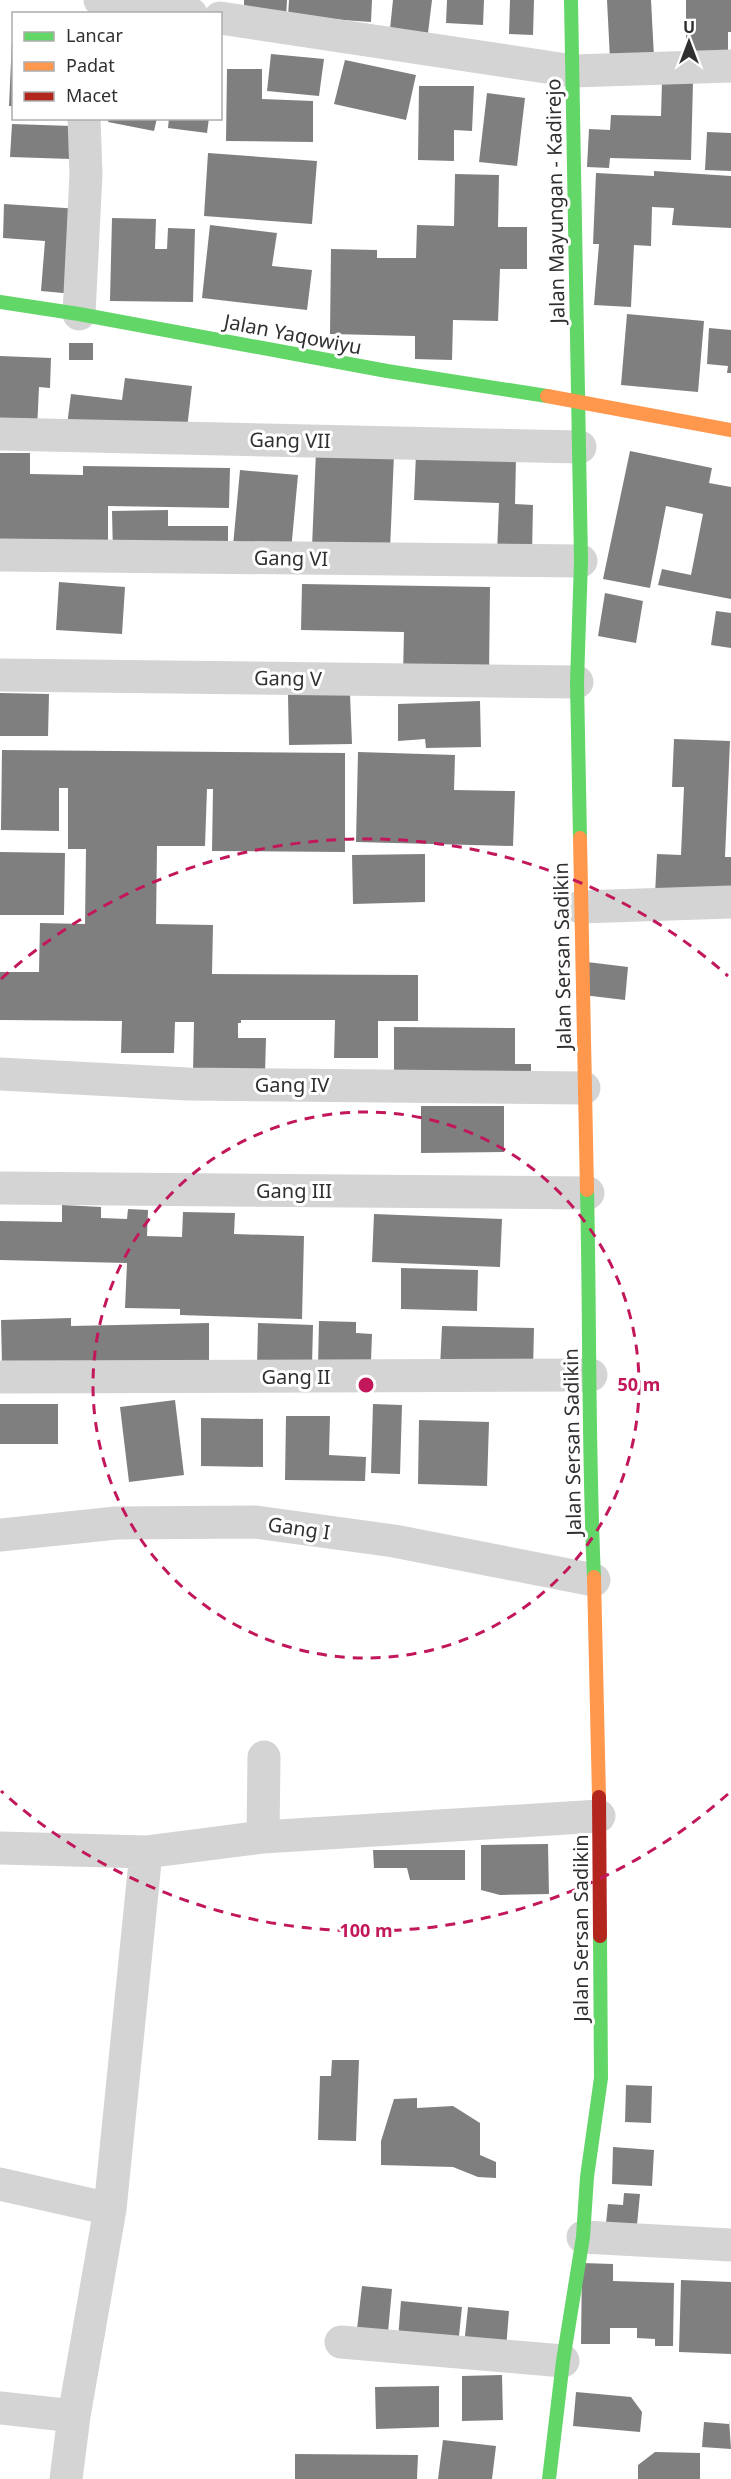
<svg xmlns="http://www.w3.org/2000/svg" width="731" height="2479" viewBox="0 0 731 2479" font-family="'Noto Sans',sans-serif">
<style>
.building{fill:#7f7f7f}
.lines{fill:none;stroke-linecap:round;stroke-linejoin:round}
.street{stroke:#d4d4d4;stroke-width:33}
.fast{stroke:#63d668;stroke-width:14}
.slow{stroke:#ff974d;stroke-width:14}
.jam{stroke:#b3261e;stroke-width:14}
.ring{fill:none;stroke:#c2185b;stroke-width:3;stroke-dasharray:10 8}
.labels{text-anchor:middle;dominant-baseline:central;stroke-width:6;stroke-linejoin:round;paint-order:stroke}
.street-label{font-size:20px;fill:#303030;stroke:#fff}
.centre{fill:#c2185b;stroke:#fff;stroke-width:3}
.ring-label{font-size:18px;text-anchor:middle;font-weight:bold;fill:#c2185b;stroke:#fff;stroke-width:6;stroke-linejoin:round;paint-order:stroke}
</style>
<rect width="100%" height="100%" fill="#fff"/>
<path class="building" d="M 244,0 L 287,0 L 286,17 L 244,14 Z
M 289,0 L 372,0 L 371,22 L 288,16 Z
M 393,0 L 432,0 L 428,33 L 390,29 Z
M 447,0 L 484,0 L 483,25 L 446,23 Z
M 510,0 L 534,0 L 533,35 L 509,34 Z
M 607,0 L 651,0 L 654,57 L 610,59 Z
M 686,0 L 731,0 L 731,32 L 728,32 L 728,54 L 686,54 Z
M 12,40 L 14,40 L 14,106 L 9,106 Z
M 271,54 L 324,59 L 319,96 L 267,91 Z
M 345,60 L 416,75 L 406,120 L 334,104 Z
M 227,69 L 262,69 L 262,99 L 313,101 L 313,142 L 226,141 Z
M 662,81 L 693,82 L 691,160 L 610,158 L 609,168 L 587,167 L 589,129 L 610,130 L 611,115 L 661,116 Z
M 419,86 L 474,86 L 472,131 L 454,130 L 454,161 L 418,160 Z
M 487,93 L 525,98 L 517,166 L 479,162 Z
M 109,118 L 157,118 L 154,131 L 108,122 Z
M 169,118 L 209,118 L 207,133 L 168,128 Z
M 12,124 L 72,126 L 71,159 L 10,157 Z
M 707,132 L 731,133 L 731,171 L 705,170 Z
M 208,153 L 317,161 L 312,224 L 204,216 Z
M 654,171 L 731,176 L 731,228 L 672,225 L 674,208 L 652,207 L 651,246 L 634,245 L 631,307 L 594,305 L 599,244 L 593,244 L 596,173 L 654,176 Z
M 455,174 L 499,175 L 498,227 L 527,227 L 527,269 L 500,269 L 498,321 L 453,320 L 452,360 L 415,359 L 415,336 L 330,334 L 331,249 L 377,250 L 377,258 L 416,258 L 417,225 L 454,226 Z
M 4,204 L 80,209 L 74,294 L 41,291 L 45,241 L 3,238 Z
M 112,218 L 156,219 L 155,249 L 167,249 L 168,228 L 195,229 L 193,302 L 110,301 Z
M 210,225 L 277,233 L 272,266 L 312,270 L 307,310 L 202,298 Z
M 627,314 L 704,321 L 698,392 L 621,385 Z
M 709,328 L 731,330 L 731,373 L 727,373 L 728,366 L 707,364 Z
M 69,343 L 93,343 L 93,360 L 69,360 Z
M 0,356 L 51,358 L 50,388 L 39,387 L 37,430 L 0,428 Z
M 125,378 L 192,386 L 186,437 L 67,425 L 71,394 L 122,400 Z
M 316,451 L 394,454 L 390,550 L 312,547 Z
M 630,451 L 712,468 L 709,483 L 731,487 L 731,599 L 658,585 L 662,569 L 691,575 L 703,514 L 666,506 L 650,588 L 603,579 Z
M 0,453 L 30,453 L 30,474 L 83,475 L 83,466 L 230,468 L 229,508 L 108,506 L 108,554 L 0,554 Z
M 416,454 L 516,457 L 515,504 L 533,505 L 532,554 L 497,553 L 499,503 L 414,500 Z
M 240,470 L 298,475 L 291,551 L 233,546 Z
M 168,510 L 168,526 L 228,526 L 228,554 L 113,555 L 112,511 Z
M 59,582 L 125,587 L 122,634 L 56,630 Z
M 302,584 L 490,587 L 489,676 L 403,675 L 404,632 L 301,630 Z
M 605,593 L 643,601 L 636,643 L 598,636 Z
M 716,611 L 731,613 L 731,648 L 711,645 Z
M 0,693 L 49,694 L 48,736 L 0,736 Z
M 350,694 L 352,744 L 289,745 L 288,695 Z
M 480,701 L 481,747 L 426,748 L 425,739 L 398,741 L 398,704 Z
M 674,739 L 730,741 L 725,857 L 731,857 L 731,899 L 655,895 L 657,854 L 681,855 L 684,787 L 672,787 Z
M 2,750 L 345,753 L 345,852 L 212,851 L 213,789 L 207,789 L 205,846 L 157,846 L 156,924 L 213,925 L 212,974 L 418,975 L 418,1021 L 378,1021 L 378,1058 L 334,1058 L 335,1020 L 241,1020 L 241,1023 L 238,1023 L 238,1038 L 266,1038 L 265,1074 L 193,1074 L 194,1022 L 175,1022 L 174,1053 L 121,1053 L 122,1021 L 0,1020 L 0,972 L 39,972 L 40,923 L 85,924 L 86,849 L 68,849 L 68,788 L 59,788 L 59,831 L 1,830 Z
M 358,752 L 455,755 L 454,790 L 515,791 L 513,846 L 356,842 Z
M 0,852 L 65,853 L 64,915 L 0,915 Z
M 425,854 L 425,902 L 353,904 L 352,855 Z
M 587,962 L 628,967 L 625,1000 L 583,995 Z
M 394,1027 L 515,1028 L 515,1064 L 531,1064 L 531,1082 L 394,1081 Z
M 421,1106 L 504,1106 L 504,1152 L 421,1153 Z
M 62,1205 L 101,1207 L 101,1218 L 127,1219 L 128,1209 L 148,1210 L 147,1236 L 182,1237 L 183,1212 L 235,1213 L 234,1234 L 304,1236 L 302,1319 L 180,1315 L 180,1309 L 125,1308 L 127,1263 L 0,1260 L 0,1221 L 62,1222 Z
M 374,1214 L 502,1219 L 500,1267 L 372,1262 Z
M 401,1268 L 478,1270 L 477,1311 L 401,1309 Z
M 71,1318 L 71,1326 L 209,1323 L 209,1361 L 2,1364 L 1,1320 Z
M 319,1321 L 356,1322 L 356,1333 L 372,1334 L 371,1361 L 318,1366 Z
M 258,1323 L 313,1325 L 312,1366 L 257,1365 Z
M 442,1326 L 534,1328 L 533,1370 L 440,1368 Z
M 175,1400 L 184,1475 L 129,1482 L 120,1407 Z
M 0,1404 L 58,1404 L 58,1444 L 0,1444 Z
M 373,1404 L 402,1405 L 400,1474 L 371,1473 Z
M 286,1416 L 330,1416 L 329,1455 L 366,1457 L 365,1481 L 285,1480 Z
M 201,1418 L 263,1419 L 263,1467 L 201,1466 Z
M 419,1420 L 489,1422 L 487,1486 L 418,1484 Z
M 548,1844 L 549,1894 L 500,1895 L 481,1890 L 481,1845 Z
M 373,1850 L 465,1850 L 465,1880 L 410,1880 L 407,1868 L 374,1868 Z
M 332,2060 L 359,2060 L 356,2141 L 318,2140 L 320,2076 L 331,2076 Z
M 626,2085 L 652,2086 L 651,2123 L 625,2122 Z
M 417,2098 L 417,2108 L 453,2106 L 480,2123 L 480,2155 L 496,2162 L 496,2178 L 478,2177 L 453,2167 L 381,2165 L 381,2141 L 394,2099 Z
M 613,2147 L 654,2150 L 652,2186 L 612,2184 Z
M 624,2193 L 640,2194 L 636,2235 L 605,2233 L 608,2204 L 623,2205 Z
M 582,2263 L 613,2264 L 613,2281 L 674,2283 L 673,2346 L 655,2346 L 655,2339 L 637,2338 L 637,2328 L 610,2328 L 610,2344 L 581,2344 Z
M 681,2280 L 731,2282 L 731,2354 L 679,2352 Z
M 362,2286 L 392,2289 L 388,2332 L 357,2329 Z
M 401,2301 L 462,2307 L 458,2345 L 398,2339 Z
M 468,2307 L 509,2311 L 506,2349 L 464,2345 Z
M 502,2375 L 503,2420 L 462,2421 L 462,2376 Z
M 439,2386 L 439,2427 L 376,2429 L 375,2387 Z
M 576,2392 L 631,2397 L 642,2412 L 640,2432 L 573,2426 Z
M 729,2419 L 731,2449 L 702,2447 L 704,2422 L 729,2424 Z
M 443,2440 L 496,2446 L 492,2479 L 438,2479 Z
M 655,2452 L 700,2453 L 700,2479 L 638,2479 L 638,2465 Z
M 295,2454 L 418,2455 L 417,2479 L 295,2479 Z"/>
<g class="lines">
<path class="street" d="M 100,0 L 191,14
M 220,18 L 573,71 L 731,66
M 79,314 L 86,174 L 84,118
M 0,434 L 580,447
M 0,555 L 581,561
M 0,675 L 577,682
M 580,907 L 731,902
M 0,1074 L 188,1084 L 584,1088
M 0,1188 L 588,1193
M 0,1377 L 591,1375
M 0,1535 L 116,1523 L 256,1522 L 394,1541 L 594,1580
M 263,1837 L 264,1757
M 0,1848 L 146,1852 L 263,1837 L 599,1816
M 0,2184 L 110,2209
M 583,2237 L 731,2245
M 341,2342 L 563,2361
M 0,2408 L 74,2416
M 66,2479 L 74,2416 L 110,2209 L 146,1852"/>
<path class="fast" d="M 571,0 L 581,561 L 577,682 L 580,838
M 0,302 L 79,314 L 387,371 L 547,396
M 587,1190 C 590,1319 588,1448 594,1577
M 549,2479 L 563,2361 L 583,2237 L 587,2177 L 601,2078 L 600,1936"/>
<path class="slow" d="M 547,396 L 731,430
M 580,838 L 587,1190
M 594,1577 L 599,1797"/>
<path class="jam" d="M 599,1797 L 600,1936"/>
</g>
<g class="ring">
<circle cx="366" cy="1385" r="273"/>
<path d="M728 1794A546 546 0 0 1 1 1791M1 979A546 546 0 0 1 728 976"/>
</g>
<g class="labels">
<g class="street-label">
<text transform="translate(555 201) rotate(-91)">Jalan Mayungan - Kadirejo</text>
<text transform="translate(293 334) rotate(11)">Jalan Yaqowiyu</text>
<text transform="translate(290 440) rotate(1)">Gang VII</text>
<text transform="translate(291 558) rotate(1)">Gang VI</text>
<text transform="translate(288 678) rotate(1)">Gang V</text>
<text transform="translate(562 956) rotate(-91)">Jalan Sersan Sadikin</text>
<text x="292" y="1084">Gang IV</text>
<text x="294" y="1190">Gang III</text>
<text x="296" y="1376">Gang II</text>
<text transform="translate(572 1442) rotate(-91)">Jalan Sersan Sadikin</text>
<text transform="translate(299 1528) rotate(8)">Gang I</text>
<text transform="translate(580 1928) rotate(-90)">Jalan Sersan Sadikin</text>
</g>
</g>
<circle cx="366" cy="1385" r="9" class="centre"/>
<g class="ring-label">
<text x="639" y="1391">50 m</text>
<text x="366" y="1937">100 m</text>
</g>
<rect x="12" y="12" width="210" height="108" fill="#ffffff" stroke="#acacac" stroke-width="1.5"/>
<rect x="24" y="32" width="30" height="9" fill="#63d668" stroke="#acacac" stroke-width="1.5"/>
<text x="66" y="42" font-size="18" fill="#303030">Lancar</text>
<rect x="24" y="62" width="30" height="9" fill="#ff974d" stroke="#acacac" stroke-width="1.5"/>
<text x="66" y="72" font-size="18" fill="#303030">Padat</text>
<rect x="24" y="92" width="30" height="9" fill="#b3261e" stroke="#acacac" stroke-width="1.5"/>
<text x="66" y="102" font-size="18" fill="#303030">Macet</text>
<g transform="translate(689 42)" stroke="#ffffff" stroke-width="4.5" paint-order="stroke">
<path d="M0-4.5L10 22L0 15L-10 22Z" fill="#303030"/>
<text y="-9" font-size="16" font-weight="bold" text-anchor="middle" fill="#303030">U</text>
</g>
</svg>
